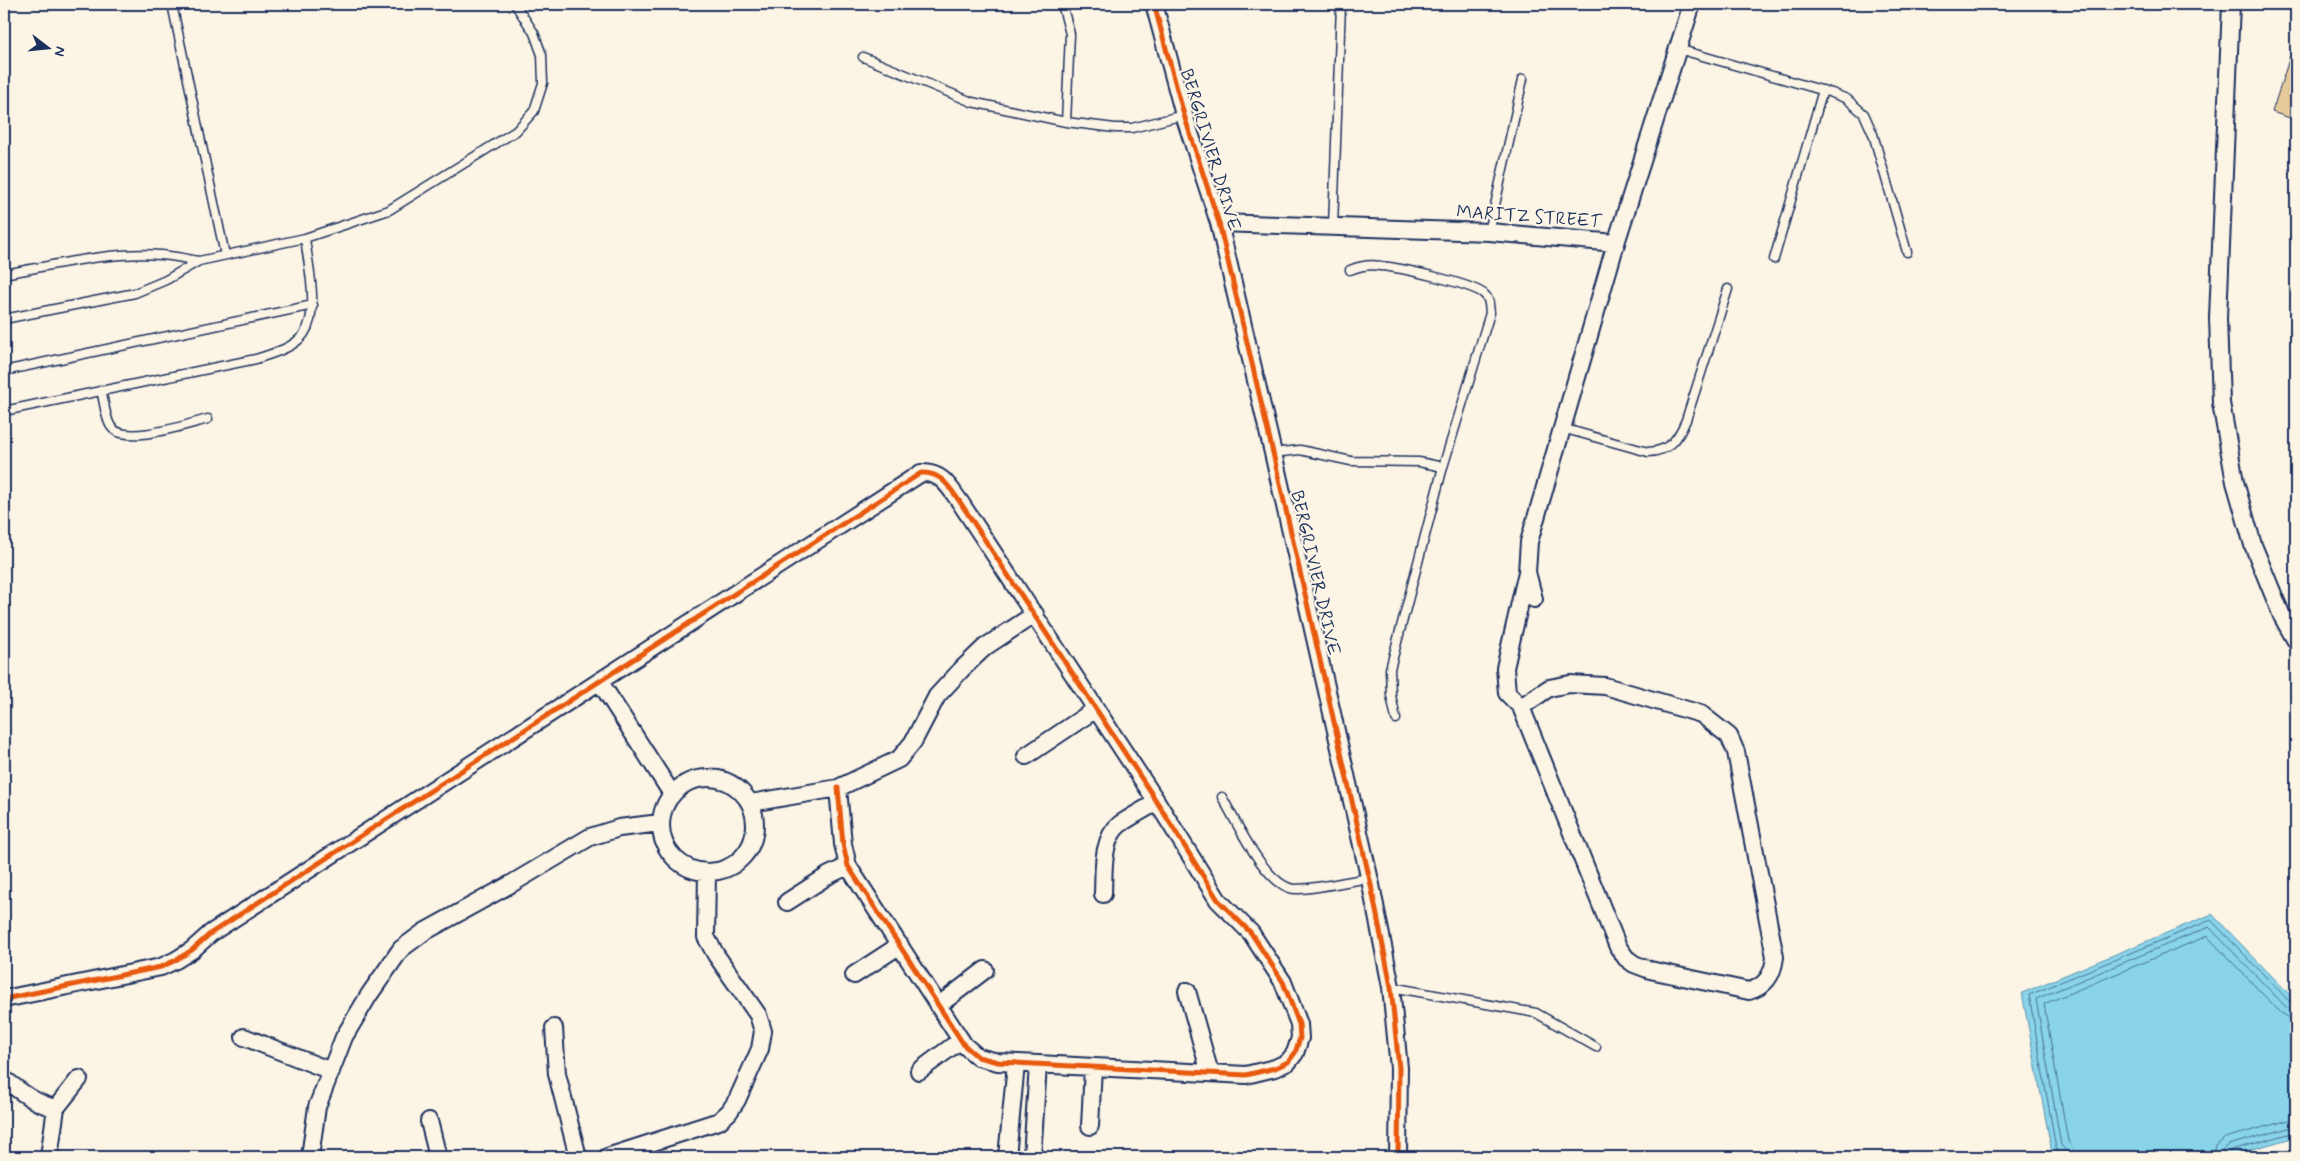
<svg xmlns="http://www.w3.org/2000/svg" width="2300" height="1161" viewBox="0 0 2300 1161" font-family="Mynerve,sans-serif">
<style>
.water{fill:#89d4e9;stroke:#5d92b1}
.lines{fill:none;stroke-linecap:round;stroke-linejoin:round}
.shore{stroke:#477196;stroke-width:1}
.building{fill:#e5ca99;stroke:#1b2f5e}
.service-casing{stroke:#1b2f5e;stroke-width:11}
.minor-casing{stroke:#1b2f5e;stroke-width:20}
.service{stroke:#fcf5e5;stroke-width:8}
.minor{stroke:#fcf5e5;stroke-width:16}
.cycleway-casing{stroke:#fcf5e5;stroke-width:8}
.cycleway{stroke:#e8590c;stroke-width:5}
.labels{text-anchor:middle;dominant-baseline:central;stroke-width:4.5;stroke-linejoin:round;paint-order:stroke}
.street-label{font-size:18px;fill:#1b2f5e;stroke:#fcf5e5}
</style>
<rect width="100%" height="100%" fill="#fcf5e5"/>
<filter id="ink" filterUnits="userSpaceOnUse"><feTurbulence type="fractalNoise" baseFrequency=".02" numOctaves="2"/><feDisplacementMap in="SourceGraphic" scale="10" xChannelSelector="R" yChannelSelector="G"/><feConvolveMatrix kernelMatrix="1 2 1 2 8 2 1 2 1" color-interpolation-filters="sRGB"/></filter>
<g filter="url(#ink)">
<path class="water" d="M 2212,914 L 2296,1001 L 2296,1137 L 2224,1157 L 2061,1157 L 2052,1153 L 2022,993 Z"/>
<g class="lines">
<path class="shore" d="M 2061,1157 L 2056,1148 L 2029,995 L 2211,920 L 2291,1003 L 2296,1004
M 2067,1157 L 2066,1151 L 2061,1145 L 2036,999 L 2209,927 L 2286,1007 L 2296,1011
M 2074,1157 L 2073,1149 L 2068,1141 L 2044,1004 L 2207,936 L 2281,1013 L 2288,1017 L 2296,1018
M 2213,1157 L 2216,1146 L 2225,1138 L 2296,1118
M 2221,1157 L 2223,1149 L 2228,1145 L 2296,1126
M 2227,1157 L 2231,1150 L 2296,1132"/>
</g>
<path class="building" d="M 2293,47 L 2296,47 L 2296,120 L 2272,112 Z"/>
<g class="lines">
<defs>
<path id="service" d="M 172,4 L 225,255
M 1062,4 L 1070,34 L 1066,122
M 1678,49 L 1832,93 L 1847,99 L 1864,114 L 1873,134 L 1907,252
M 863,57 L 972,102 L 1066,122 L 1115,128 L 1132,128 L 1184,115
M 1333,227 L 1341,4
M 1489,232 L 1523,79
M 1774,259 L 1823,90
M 1350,270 C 1360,266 1369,264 1380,266 C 1397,267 1475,284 1485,295 C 1490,300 1489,306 1490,313 L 1443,467 L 1390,669 L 1391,695 L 1396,719
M 4,274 C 55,265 109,251 161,255 C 174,256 187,259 199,261
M 4,319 L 135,293 L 166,280 L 199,261 L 305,238 L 389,210 L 516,131 L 534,111 L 543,83 L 542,55 L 534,33 L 515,4
M 4,371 L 313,305
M 101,390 C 104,401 105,415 110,425 C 121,447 188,424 208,419
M 4,411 L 256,359 C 271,354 294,348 304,334 C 320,311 308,265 305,238
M 1562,428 L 1648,452 C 1670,451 1678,439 1686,420 L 1728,289
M 1273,453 L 1300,450 L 1351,461 L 1419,462 L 1443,467
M 1222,797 C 1236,821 1266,888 1296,889 C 1317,889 1347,881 1369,878
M 1391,987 L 1536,1013 L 1596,1047"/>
<path id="minor" d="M 1154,4 L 1184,115 L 1219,223 L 1273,453 L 1371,885 L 1391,987 L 1399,1068 L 1398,1157
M 2231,4 L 2218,318 L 2221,403 L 2235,482 L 2253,545 L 2282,616 L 2296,641
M 1219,223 L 1489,232 L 1616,243 L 1529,542 L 1527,572 L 1534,599
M 1616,243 L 1692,4
M 600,682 L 672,794
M 1521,707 L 1549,688 L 1570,684 L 1605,686 L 1701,714 L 1729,736 L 1736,752 L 1775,957 C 1773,975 1766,986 1749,991 L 1650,970 L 1634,964 L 1626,958 L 1618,947 L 1521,707 L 1507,693 L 1505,668 L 1527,572
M 1026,756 L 1096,709
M661 825a47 47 0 1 1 94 0a47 47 0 1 1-94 0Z
M 751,803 L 838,788 L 899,759 L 913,742 L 937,696 L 962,669 L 985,647 L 1035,614
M 1103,894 C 1104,872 1101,839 1120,824 C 1132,816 1145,809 1157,802
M 787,902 L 829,875 L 848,866
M 854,975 L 900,945
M 1187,991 L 1210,1073
M 4,999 L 161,967 L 176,960 L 192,950 L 211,933 L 921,473 C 942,472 949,487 960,502 L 1157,802 L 1218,900 L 1251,933 L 1283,982 L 1299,1024 L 1300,1038 L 1295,1053 L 1288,1062 L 1275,1068 L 1246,1075 L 998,1062 L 978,1057 L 964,1045 L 848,866 L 843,844 L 838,788
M 939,1005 L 985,970
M 554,1028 L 557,1074 L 578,1157
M 244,1037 L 331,1071
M 919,1071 L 961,1040
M 4,1079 C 20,1091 35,1104 56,1108
M 429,1121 L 438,1157
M 1090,1126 L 1093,1067
M 49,1157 L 56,1108 L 79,1079
M 310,1157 L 317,1107 L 344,1037 L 369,995 L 401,949 L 424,932 L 511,884 L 590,837 L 619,828 L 660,823
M 607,1157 L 719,1121 L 729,1112 L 737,1100 L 760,1049 L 763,1031 L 758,1015 L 716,955 L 706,937 L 707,872
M 1007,1157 L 1016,1064
M 1032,1157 L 1038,1065"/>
</defs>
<use href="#service" class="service-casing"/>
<use href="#minor" class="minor-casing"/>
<use href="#service" class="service"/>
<use href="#minor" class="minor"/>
<defs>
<path id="cycleway" d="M 1154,4 L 1184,115 L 1219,223 L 1273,453 L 1371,885 L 1391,987 L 1399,1068 L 1398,1157
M 4,999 L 161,967 L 176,960 L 192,950 L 211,933 L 921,473 C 942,472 949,487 960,502 L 1157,802 L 1218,900 L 1251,933 L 1283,982 L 1299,1024 L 1300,1038 L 1295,1053 L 1288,1062 L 1275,1068 L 1246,1075 L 998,1062 L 978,1057 L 964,1045 L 848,866 L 843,844 L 838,788"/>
</defs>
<use href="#cycleway" class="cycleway-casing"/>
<use href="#cycleway" class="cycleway"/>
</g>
</g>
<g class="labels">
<g class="street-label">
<text transform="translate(1210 150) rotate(73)">BERGRIVIER DRIVE</text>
<text transform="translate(1529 217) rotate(4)">MARITZ STREET</text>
<text transform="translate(1315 573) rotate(77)">BERGRIVIER DRIVE</text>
</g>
</g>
<rect width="2300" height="1161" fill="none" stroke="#fcf5e5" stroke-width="20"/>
<rect x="10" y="10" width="2280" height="1141" fill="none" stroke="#1b2f5e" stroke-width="2" filter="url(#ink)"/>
<g transform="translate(48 48) rotate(106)" stroke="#fcf5e5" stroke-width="4" paint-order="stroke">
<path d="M0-4L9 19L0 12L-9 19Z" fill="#1b2f5e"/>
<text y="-8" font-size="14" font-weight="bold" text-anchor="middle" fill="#1b2f5e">N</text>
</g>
</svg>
